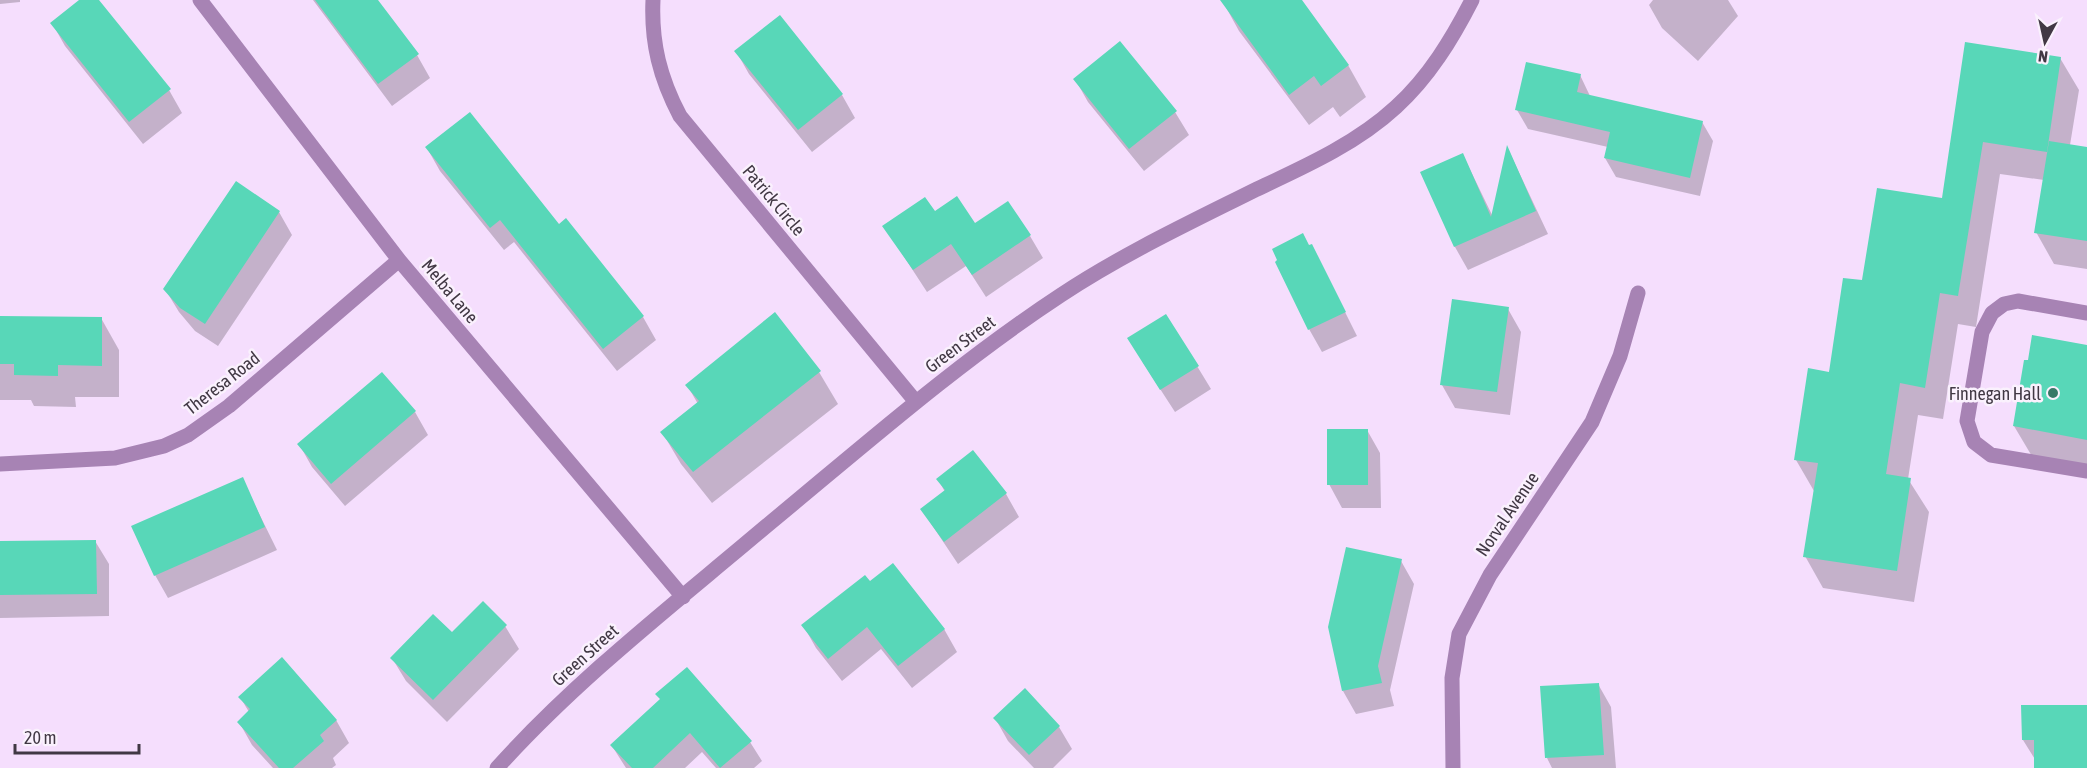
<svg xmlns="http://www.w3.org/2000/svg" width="2087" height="768" viewBox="0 0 2087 768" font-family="'Asap Condensed',sans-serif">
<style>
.shadow{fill:#0003}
.building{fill:#58d7b8}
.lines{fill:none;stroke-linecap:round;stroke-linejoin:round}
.minor{stroke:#a783b4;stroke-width:15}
.poi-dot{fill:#377867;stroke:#faf1fd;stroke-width:2}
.labels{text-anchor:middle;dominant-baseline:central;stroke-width:5;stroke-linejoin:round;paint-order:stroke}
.street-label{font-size:18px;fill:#413844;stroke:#faf1fd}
.poi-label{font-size:18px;fill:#413844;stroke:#faf1fd;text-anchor:end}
</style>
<rect width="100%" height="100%" fill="#f5defd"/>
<path class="shadow" d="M 0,0 L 20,0 L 20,2 L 0,4 Z
M 82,0 L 97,0 L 169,90 L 182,113 L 143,144 L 65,46 L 52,23 Z
M 313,0 L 376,0 L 417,55 L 430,78 L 392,106 Z
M 1222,0 L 1300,0 L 1348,65 L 1366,97 L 1340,117 L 1333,107 L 1309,125 L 1239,31 Z
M 1653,0 L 1728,0 L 1738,16 L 1698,61 L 1662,28 L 1649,5 Z
M 780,17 L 842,95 L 855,118 L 812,152 L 749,74 L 736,51 Z
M 1966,44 L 2060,58 L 2079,90 L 2070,145 L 2087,148 L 2087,269 L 2054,264 L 2036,232 L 2044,180 L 2000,174 L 1976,327 L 1958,324 L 1943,419 L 1918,415 L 1908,479 L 1929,512 L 1914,602 L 1823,588 L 1805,556 L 1814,491 L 1796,460 L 1863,282 L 1943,199 Z
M 1580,75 L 1590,96 L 1702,122 L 1713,141 L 1700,196 L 1616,177 L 1605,158 L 1608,147 L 1528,129 L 1517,110 Z
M 1075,79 L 1175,112 L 1189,135 L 1144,171 L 1088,102 Z
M 427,148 L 559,226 L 566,220 L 643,317 L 656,340 L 617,371 L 514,242 L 504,250 L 440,171 Z
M 1508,149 L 1548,234 L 1468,270 L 1455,247 L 1422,172 L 1463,155 L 1493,217 Z
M 279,212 L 292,235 L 218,346 L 195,331 L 179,312 L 165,289 Z
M 934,214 L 975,225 L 1030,236 L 1043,258 L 986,297 L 966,266 L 927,292 L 884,226 Z
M 1312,246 L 1357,336 L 1322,352 L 1309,329 L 1309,247 Z
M 1508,309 L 1521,332 L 1510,415 L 1455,408 L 1442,385 Z
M 0,318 L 101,318 L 119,350 L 119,397 L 75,397 L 76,407 L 34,406 L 31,400 L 0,400 Z
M 2087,346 L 2087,476 L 2033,458 L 2014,426 Z
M 1142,361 L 1197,366 L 1211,389 L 1175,412 Z
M 819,372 L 838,404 L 712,503 L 681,464 L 662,432 L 698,404 L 687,385 Z
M 415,412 L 428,435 L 345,506 L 312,467 L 299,444 Z
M 1367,430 L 1380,453 L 1381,508 L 1342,508 L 1329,484 Z
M 242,479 L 277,550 L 168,598 L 155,575 Z
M 938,479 L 1006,494 L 1019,517 L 958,564 L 922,510 L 945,492 Z
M 95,541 L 109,564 L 109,616 L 0,618 L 0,543 Z
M 1401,561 L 1414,584 L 1390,690 L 1394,706 L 1356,714 L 1343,691 Z
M 869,583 L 944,629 L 957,652 L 912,688 L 881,649 L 842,681 L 816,648 L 803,625 Z
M 505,626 L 519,649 L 447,722 L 406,681 L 392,658 L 452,635 Z
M 1598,684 L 1611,707 L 1616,768 L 1552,768 L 1547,758 Z
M 240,697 L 336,720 L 349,743 L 333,758 L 336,765 L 332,768 L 273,768 L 252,745 L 239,722 L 249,712 Z
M 661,700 L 750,742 L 762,761 L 754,768 L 716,768 L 702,752 L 685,768 L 626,768 L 612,746 Z
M 2087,708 L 2087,768 L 2036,768 L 2036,761 L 2023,740 Z
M 995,718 L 1059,727 L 1072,749 L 1053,768 L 1034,768 L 1008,741 Z"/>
<path class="building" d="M 79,0 L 99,0 L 171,89 L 129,122 L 50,23 Z
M 315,0 L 378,0 L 419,54 L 378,84 Z
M 1220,0 L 1302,0 L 1349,65 L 1321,86 L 1314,76 L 1289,95 Z
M 780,15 L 843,94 L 798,130 L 734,51 Z
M 1120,41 L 1177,111 L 1129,149 L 1073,79 Z
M 1965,42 L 2061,57 L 2047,152 L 1983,142 L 1958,296 L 1940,293 L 1925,388 L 1900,383 L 1886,474 L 1911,478 L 1897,571 L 1803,557 L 1818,463 L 1794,460 L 1808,368 L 1829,372 L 1843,278 L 1862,280 L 1877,188 L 1942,198 Z
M 1526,62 L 1581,74 L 1577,92 L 1703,121 L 1690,178 L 1604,158 L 1610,132 L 1515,110 Z
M 470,112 L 559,224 L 566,218 L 644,316 L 603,349 L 500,220 L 490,228 L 425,147 Z
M 2049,141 L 2087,147 L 2087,241 L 2034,233 Z
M 1507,145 L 1536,211 L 1454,247 L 1420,172 L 1463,153 L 1491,217 Z
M 236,181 L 280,211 L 205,324 L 180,308 L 163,289 Z
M 957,196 L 975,223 L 1008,201 L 1031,235 L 972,275 L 951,244 L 913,270 L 882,226 L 925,197 L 935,211 Z
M 1303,233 L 1309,245 L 1312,244 L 1346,312 L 1308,330 L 1275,262 L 1277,260 L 1272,249 Z
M 1452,299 L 1509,307 L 1497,392 L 1440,385 Z
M 775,312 L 821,371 L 693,472 L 660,432 L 699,401 L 685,385 Z
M 1166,314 L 1199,366 L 1160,390 L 1127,338 Z
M 0,316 L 102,317 L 102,366 L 58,365 L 58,376 L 14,375 L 14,364 L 0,364 Z
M 2032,335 L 2087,345 L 2087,440 L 2013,426 L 2024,360 L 2028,360 Z
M 382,372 L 416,411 L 331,484 L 297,444 Z
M 1327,429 L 1368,429 L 1368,485 L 1327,485 Z
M 973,450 L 1007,493 L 944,542 L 920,509 L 945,490 L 936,479 Z
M 243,477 L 265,527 L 154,576 L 131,526 Z
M 96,540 L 97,594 L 0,595 L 0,541 Z
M 1346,547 L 1402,559 L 1378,666 L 1382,683 L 1342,691 L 1328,627 Z
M 893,563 L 945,629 L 898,666 L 867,627 L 828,659 L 801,625 L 865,575 L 870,581 Z
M 483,601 L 507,625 L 433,700 L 390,658 L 433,614 L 452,632 Z
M 282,657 L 337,720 L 320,735 L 324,741 L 293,768 L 279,768 L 237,722 L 250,709 L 238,697 Z
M 687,667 L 752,741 L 720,768 L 690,733 L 653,768 L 632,768 L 610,745 L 660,699 L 655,694 Z
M 1599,683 L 1604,755 L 1545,758 L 1540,686 Z
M 1025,688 L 1060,726 L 1029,755 L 993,718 Z
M 2021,705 L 2087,705 L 2087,768 L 2034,768 L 2034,740 L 2022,740 Z"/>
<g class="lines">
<path class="minor" d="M 200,0 L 399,260 L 683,597
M 653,0 C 651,43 660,78 680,116 L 916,402
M 2087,313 L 2018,301 L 2004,304 L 1992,313 L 1982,332 L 1967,421 L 1974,442 L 1991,455 L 2087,471
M 0,464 L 115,458 L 164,446 L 188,435 L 229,406 L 399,260
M 497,768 C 577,679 673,605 764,528 C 861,448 956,364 1061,295 C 1123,254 1189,223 1255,190 C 1304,167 1356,144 1396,107 C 1429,77 1452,39 1472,0
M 1453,768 L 1452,678 L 1459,634 L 1490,575 L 1592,422 L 1620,356 L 1638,293"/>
</g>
<circle class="poi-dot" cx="2053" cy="393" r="6"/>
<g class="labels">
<g class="street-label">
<text transform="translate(774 200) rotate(50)">Patrick Circle</text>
<text transform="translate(450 291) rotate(50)">Melba Lane</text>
<text transform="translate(960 344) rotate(-37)">Green Street</text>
<text transform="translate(222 383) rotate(-38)">Theresa Road</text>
<text transform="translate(1507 514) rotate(-56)">Norval Avenue</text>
<text transform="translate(585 655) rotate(-42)">Green Street</text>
</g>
<g class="poi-label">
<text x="2041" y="393">Finnegan Hall</text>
</g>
</g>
<g transform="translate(2045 42) rotate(188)" stroke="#faf1fd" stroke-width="4.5" paint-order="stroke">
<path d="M0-4.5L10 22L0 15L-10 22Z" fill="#413844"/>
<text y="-9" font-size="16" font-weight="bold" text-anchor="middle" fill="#413844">N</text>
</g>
<path d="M15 744v9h124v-9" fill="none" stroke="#413844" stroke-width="3"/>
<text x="24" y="744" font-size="18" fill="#413844" stroke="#faf1fd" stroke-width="4.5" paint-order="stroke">20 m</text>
</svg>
